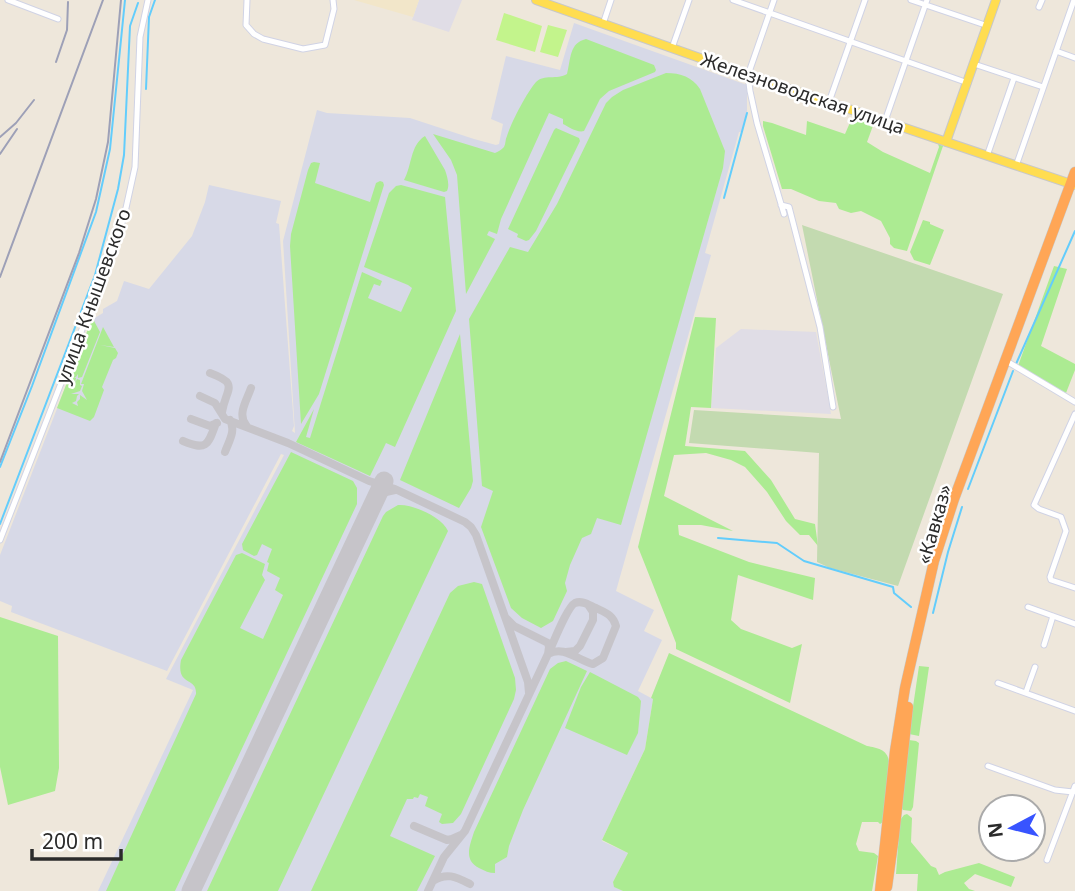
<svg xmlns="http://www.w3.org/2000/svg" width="1075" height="891" viewBox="0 0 1075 891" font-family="'Noto Sans',sans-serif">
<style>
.industrial{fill:#e0dde6}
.education{fill:#f2e6c9}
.airport{fill:#d7d9e7}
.green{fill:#aceb92}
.cemetery{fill:#c3dab0}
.pitch{fill:#c3f48c}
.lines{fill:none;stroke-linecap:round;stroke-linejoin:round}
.stream{stroke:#63cdfc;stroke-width:2}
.taxiway{stroke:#c6c4c9;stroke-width:8}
.runway{stroke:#c6c4c9;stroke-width:19}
.minor-casing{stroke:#d0d3e5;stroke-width:7}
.major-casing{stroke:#c8c8c8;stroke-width:10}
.highway-casing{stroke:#c8c8c8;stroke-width:11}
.minor{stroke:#fff;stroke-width:5}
.major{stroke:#ffdd50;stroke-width:8}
.highway{stroke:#ffa656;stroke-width:10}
.rail{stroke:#9da0b7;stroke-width:2}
.labels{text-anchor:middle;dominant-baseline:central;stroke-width:5;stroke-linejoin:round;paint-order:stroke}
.street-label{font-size:19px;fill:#2b2b2b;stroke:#fff}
</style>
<rect width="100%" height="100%" fill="#eee7db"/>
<path class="industrial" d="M 419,0 L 462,0 L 449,32 L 412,20 Z
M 741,329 L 816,332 L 831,414 L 711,408 L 716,348 Z"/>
<path class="education" d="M 354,0 L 419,0 L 413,17 Z"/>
<path class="airport" d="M 574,23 L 747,85 L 747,111 L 742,132 L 739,132 L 705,253 L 711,255 L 616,591 L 654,610 L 644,631 L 662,640 L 638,691 L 653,699 L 645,749 L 602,840 L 602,841 L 628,853 L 613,882 L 615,887 L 623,891 L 98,891 L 193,690 L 166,679 L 284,455 L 281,454 L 167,671 L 11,612 L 12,606 L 0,601 L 0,555 L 90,324 L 93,319 L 103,313 L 103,309 L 117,301 L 124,281 L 149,289 L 192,236 L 205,202 L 209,185 L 281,201 L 276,223 L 279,224 L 294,426 L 292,431 L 295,433 L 283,241 L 317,110 L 327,113 L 410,118 L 474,139 L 496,145 L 499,144 L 503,124 L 491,119 L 506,56 L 560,70 Z"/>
<path class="green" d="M 586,39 L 654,65 L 656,70 L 655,72 L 609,91 L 600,99 L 584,131 C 577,133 569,127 563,124 L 563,119 L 549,113 L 501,219 L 497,234 L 489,231 L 487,235 L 495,239 L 466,294 L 457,175 L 451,160 L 433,134 L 495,153 C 499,151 501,150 504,147 C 506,143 505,140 507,136 C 511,123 527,92 536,82 C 544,74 557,80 567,74 C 571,59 569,43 586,39 Z
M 666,73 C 681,73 692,77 700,89 L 725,151 L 723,168 L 621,525 L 597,518 L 591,534 L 582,538 L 570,565 L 565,583 L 567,591 L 553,621 L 541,628 L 522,618 L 511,608 L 481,527 L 493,491 L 482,486 L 469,319 L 510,247 L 528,252 L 557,204 L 606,103 L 612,97 L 623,90 Z
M 860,117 L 874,123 L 867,142 L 883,152 L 930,173 L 939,147 L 938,144 L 943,146 L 907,251 L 894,248 L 890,244 L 890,238 L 881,221 L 861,211 L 851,213 L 839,209 L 836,203 L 819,201 L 791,189 L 782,189 L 763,126 L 763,121 L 772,123 L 806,135 L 807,121 L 845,134 L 852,118 Z
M 556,128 L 579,138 L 580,141 L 536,231 L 529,240 L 526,241 L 517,237 L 518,234 L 508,229 L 554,130 Z
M 425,136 L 445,170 C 447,176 450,185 447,191 L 444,192 L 404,180 C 412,166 410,145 425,136 Z
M 314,162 L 320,163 L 315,183 L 370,202 L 376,183 L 380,181 L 383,182 L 384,185 L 319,394 L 301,424 L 290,246 L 291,234 L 308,170 L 311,163 Z
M 401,185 L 445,197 L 456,311 L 395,447 L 386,443 L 370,476 L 296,442 L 314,409 L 306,437 L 310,438 L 362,272 L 382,281 L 380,286 L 374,284 L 368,298 L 401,312 L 412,288 L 408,285 L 364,267 L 389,193 L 396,186 Z
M 923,220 L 930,222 L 930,224 L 944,230 L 930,265 L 914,260 L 910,252 Z
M 1054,266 L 1067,269 L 1041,346 L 1075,364 L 1075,370 L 1066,393 L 1018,366 Z
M 695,317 L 716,318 L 711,408 L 691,407 L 685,446 L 745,451 L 771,480 L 795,519 L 815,524 L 818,546 L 809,535 L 800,535 L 786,521 L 767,492 L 745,467 L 731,460 L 706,453 L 674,455 L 664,496 L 733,531 L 701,525 L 678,525 L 679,535 L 749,562 L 815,578 L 813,600 L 738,575 L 731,620 L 741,629 L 792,648 L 802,644 L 790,703 L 676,649 L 676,643 L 638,547 Z
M 93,319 L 100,332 L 82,377 L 78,378 L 78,374 L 76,377 L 74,377 L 76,378 L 75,383 L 77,379 L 80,380 L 80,385 L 82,386 L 80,391 L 71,394 L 79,394 L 77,396 L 76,401 L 72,403 L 78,406 L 77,402 L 80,399 L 80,395 L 87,400 L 82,391 L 84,384 L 81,384 L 103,327 L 114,347 L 100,345 L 115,348 L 118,353 L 116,358 L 113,360 L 102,387 L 104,390 L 94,417 L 90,421 L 57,408 L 90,324 Z
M 460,334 L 473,481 L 471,488 L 459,508 L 400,480 Z
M 291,452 L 353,481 L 357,488 L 357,504 L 175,891 L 106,891 L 196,694 C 197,676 176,687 181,660 L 236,555 L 242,553 L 265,564 L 262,575 L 265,580 L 240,628 L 263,639 L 283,595 L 275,590 L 280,578 L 267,571 L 269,563 L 267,562 L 272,549 L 262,544 L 257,555 L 254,556 L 243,550 L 242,544 Z
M 398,505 C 413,504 442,517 448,531 L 278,891 L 207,891 L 383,516 L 386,512 Z
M 474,582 L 482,584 L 515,678 L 516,690 L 514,699 L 461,814 L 453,823 L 442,824 L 439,822 L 442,814 L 425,806 L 428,797 L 420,794 L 418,798 L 414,797 L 413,799 L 407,799 L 390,836 L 435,856 L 417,891 L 311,891 L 450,593 L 458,586 Z
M 0,617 L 58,636 L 59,768 L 55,791 L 8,805 L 0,767 Z
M 669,653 L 867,746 C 877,748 887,749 889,761 L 883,822 L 880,824 L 878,822 L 862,822 L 856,844 L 859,851 L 874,853 L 878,856 L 872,891 L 623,891 L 614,887 L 613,882 L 628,853 L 602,840 L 645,749 L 653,699 L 651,698 Z
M 566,661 L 587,671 L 523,810 L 509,846 L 507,857 L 495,864 L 495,873 C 489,873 485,871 479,868 C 463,860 470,845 474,832 L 550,669 L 558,663 Z
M 919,666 L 929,667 L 919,736 L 909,734 Z
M 590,672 L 638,697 L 641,701 L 638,733 L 627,755 L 565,728 L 581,687 Z
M 909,740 L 916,741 L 919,743 L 913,807 L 911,811 L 903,810 L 901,807 Z
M 907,814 L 912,818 L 911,842 L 931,866 L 936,868 L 939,875 L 945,872 L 979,863 L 1015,877 L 1011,887 L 975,874 L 964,883 L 969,889 L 975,891 L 917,891 L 918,874 L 896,874 L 900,820 L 904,815 Z"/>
<path class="cemetery" d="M 802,225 L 1003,294 L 898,586 L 830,568 L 817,562 L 819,453 L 689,443 L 694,410 L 841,419 Z"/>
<path class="pitch" d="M 504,13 L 542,26 L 535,52 L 496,40 Z
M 548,25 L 567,30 L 558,57 L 540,52 Z"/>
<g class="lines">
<path class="stream" d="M 146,89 L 149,17 L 155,0
M 724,198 L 747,113
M 1016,364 L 1075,231
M 0,467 L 32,386 L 96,212 L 110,149 L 125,0
M 968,489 L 1013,371
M 0,524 L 95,275 L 118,189 L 124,155 L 130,26 L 138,3
M 718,538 L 777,543 L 804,561 L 893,587 L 894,593 L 911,607
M 933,613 L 948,552 L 962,507"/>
<path class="taxiway" d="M 210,373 C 240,384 226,388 222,412
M 200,396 L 215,403 L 225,419 L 288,443 L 369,481 L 395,489 L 465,522 L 471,527 L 476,535 L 528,682 L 529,693
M 191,419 L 210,426 L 217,423
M 246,425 C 237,414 247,400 251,388
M 183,441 C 207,451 208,445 216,423
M 225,452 C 229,441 236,431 230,420
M 375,500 L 386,492 L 395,490
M 566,652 L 575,651 L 580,646 L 593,620 L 593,612 L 589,606
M 414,826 L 447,840 L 452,839 L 461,835
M 433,881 C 447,872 456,877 470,884
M 428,891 L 444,857 L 465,831 L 548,654 C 553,644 567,607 575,603 C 582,600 589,605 596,608 C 606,613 613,615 616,626 L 603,658 L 593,664 C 577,660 564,645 548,654 L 549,647 L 548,643 L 514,626 L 506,618"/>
<path class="runway" d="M 191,891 L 384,481"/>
<defs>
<path id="minor" d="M 8,0 L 58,19
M 247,0 L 246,25 L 254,34 L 263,39 L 303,49 L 325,45 L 334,9 L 333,0
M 733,0 L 968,83
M 774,0 L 748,75 L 750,91 L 757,123 L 784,214
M 911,0 L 988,26
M 1039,7 L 1042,0
M 603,24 L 611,0
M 672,48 L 689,0
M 1056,51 L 1075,58
M 974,64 L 1043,87
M 829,102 L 865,0
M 885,121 L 927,0
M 987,156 L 1014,78
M 1016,166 L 1074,0
M 781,205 L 789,207 L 820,327 L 833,407
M 1008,362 L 1075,402
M 1075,414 L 1034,505 L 1039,509 L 1061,517 L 1066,531 L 1050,577 L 1051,580 L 1075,588
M 0,540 L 102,278 L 124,217 L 135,167 L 140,37 L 148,0
M 1028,607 L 1075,624
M 1044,645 L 1053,616
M 998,683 L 1075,711
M 1026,692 L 1035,667
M 988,766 L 1055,790 L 1073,792
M 1047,860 L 1075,786"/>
<path id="major" d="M 536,0 L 748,75 L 1074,185
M 946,142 L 996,0"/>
<path id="highway" d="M 887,887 L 894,836 L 908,707
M 880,891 L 895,751 L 905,688 L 934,561 L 954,499 L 1075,172"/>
</defs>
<use href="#minor" class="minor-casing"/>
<use href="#major" class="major-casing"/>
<use href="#highway" class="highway-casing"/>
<use href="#minor" class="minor"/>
<use href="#major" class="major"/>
<use href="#highway" class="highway"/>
<path class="rail" d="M 56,62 L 67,30 L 68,2
M 0,137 L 16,123 L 34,100
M 0,154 L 17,129
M 0,277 L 103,0
M 0,462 L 79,253 L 96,199 L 108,142 L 121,0"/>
</g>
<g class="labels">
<g class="street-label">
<text transform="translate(803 93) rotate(19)">Железноводская улица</text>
<text transform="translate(93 296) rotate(-70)">улица Кнышевского</text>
<text transform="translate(934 524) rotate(-74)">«Кавказ»</text>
</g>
</g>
<g transform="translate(1012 828) rotate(263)"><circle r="33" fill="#ffffff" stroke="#aaaaaa" stroke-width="2"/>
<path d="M0-5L12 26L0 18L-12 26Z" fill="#3854ff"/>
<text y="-10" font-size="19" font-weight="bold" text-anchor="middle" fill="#2b2b2b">N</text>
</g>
<path d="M32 849v10h89v-10" fill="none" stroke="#2b2b2b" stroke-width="3.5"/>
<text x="42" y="849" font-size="21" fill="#2b2b2b" stroke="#ffffff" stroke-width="5" paint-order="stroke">200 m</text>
</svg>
